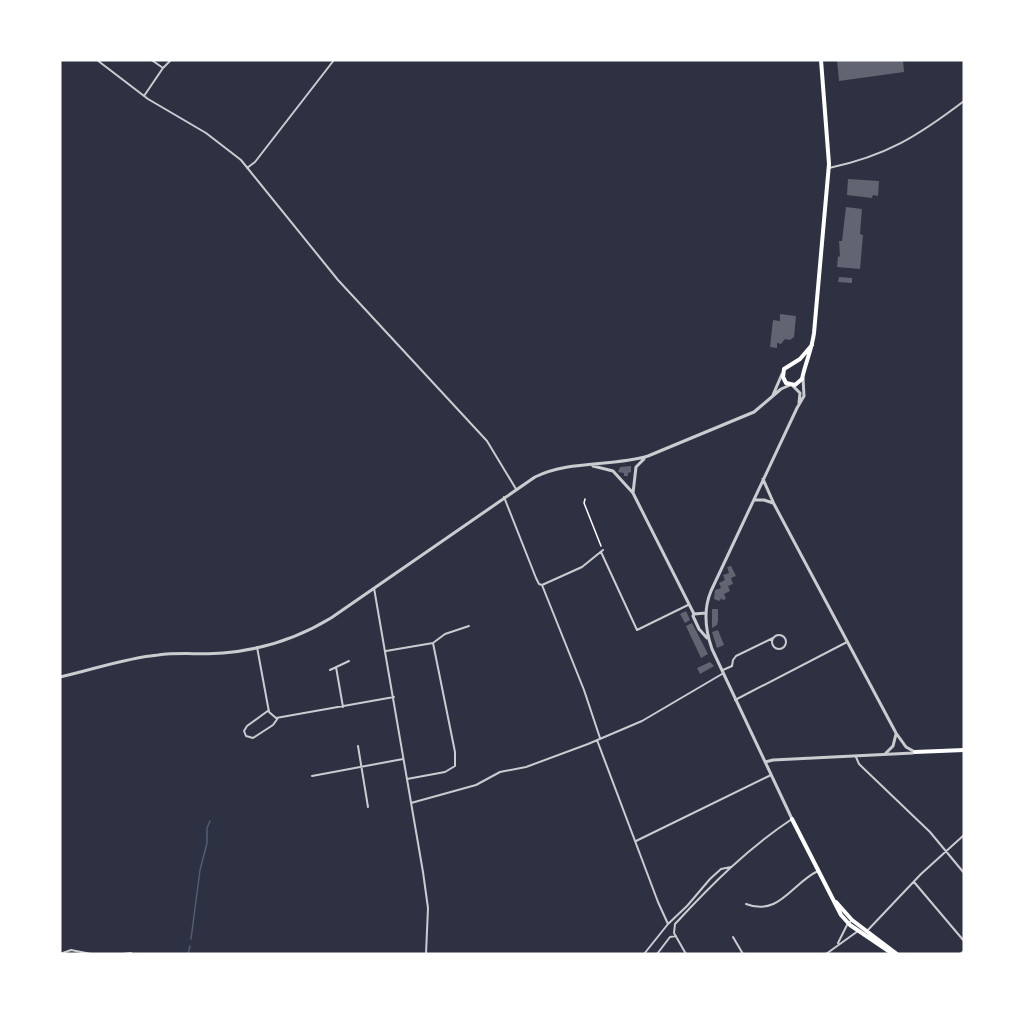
<svg xmlns="http://www.w3.org/2000/svg" width="1024" height="1014" viewBox="0 0 1024 1014" font-family="Literata,serif">
<style>
.lines{fill:none;stroke-linecap:round;stroke-linejoin:round}
.stream{stroke:#4f5d75;stroke-width:1.5}
.building{fill:#626471}
.path{stroke:#fff;stroke-width:1.5}
.minor{stroke:#caccd0;stroke-width:2}
.tertiary{stroke:#caccd0;stroke-width:3}
.secondary{stroke:#fff;stroke-width:4}
.primary{stroke:#fff;stroke-width:4}
</style>
<rect width="100%" height="100%" fill="#2d3142"/>
<g class="lines">
<path class="stream" d="M 191,939 L 200,870 L 207,843 L 207,828 L 210,821
M 188,954 L 190,946"/>
</g>
<path class="building" d="M 837,60 L 903,60 L 904,72 L 839,81 Z
M 848,179 L 879,181 L 878,196 L 873,195 L 872,198 L 847,195 Z
M 846,207 L 862,209 L 860,234 L 863,235 L 860,269 L 837,267 L 838,256 L 840,257 L 839,241 L 842,241 Z
M 839,277 L 852,278 L 852,283 L 838,282 Z
M 780,314 L 796,316 L 794,337 L 790,340 L 785,339 L 781,344 L 777,343 L 777,348 L 770,347 L 773,320 L 780,321 Z
M 631,466 L 631,472 L 628,473 L 628,476 L 624,476 L 624,473 L 618,472 L 620,467 Z
M 731,566 L 736,576 L 731,578 L 733,584 L 728,586 L 730,591 L 724,594 L 726,599 L 723,600 L 721,598 L 720,601 L 714,599 L 715,590 L 721,588 L 719,583 L 725,580 L 723,575 L 729,573 L 727,567 Z
M 712,609 L 718,609 L 718,621 L 717,625 L 712,628 Z
M 686,611 L 690,620 L 685,623 L 680,614 Z
M 692,623 L 708,654 L 701,658 L 686,626 Z
M 718,630 L 724,645 L 717,648 L 712,632 Z
M 710,662 L 714,666 L 700,674 L 697,668 Z"/>
<g class="lines">
<path class="path" d="M 585,499 L 584,503 L 601,546"/>
<path class="minor" d="M 97,60 L 148,99 L 206,133 L 241,160 L 338,280 L 487,441 L 516,489
M 163,68 L 171,60
M 144,96 L 163,68 L 153,61
M 247,168 L 255,162 L 334,60
M 829,168 C 886,156 918,136 964,101
M 504,497 L 536,578 L 539,584 L 542,585 L 584,690 L 600,738
M 601,552 L 637,630 L 688,605
M 542,585 L 582,567 L 603,550
M 374,588 L 423,872 L 428,908 L 426,954
M772 642a7 7 0 1 1 14 0a7 7 0 1 1-14 0Z
M 257,647 L 269,712 L 276,718 L 394,697
M 386,651 L 433,643
M 336,667 L 343,707
M 330,670 L 349,661
M 723,670 L 732,666 L 733,660 L 736,656 L 773,638
M 735,700 L 847,642
M 269,710 L 247,726 L 244,731 L 246,736 L 253,738 L 273,725 L 278,718
M 597,740 L 658,902 L 668,924
M 358,746 L 368,807
M 856,757 L 859,764 L 930,832 L 964,873
M 312,776 L 403,759
M 407,779 L 445,772 L 455,766 L 455,752 L 433,643 L 445,634 L 469,626
M 411,803 L 476,785 L 500,772 L 526,767 L 588,744 L 642,721 L 722,674
M 636,841 L 771,775
M 914,882 L 964,941
M 746,904 C 779,917 792,883 818,871
M 866,932 L 921,874 L 964,835
M 733,937 L 743,954
M 838,943 L 847,925 L 852,920
M 60,954 L 71,950 L 91,954
M 123,954 L 131,953
M 644,954 L 668,924 L 687,906 L 710,879 L 721,869 L 731,867
M 657,954 L 670,937 L 676,936
M 686,954 L 674,933 L 675,924 C 711,885 748,848 792,819
M 826,954 L 858,931
M 960,954 L 964,951"/>
<path class="tertiary" d="M 793,386 L 800,393 L 799,403
M 773,395 L 782,374
M 593,466 L 613,471 L 633,493 L 694,614 L 693,616 L 699,629 L 707,638
M 763,479 L 774,504 L 896,733 L 906,747 L 915,752
M 633,493 L 636,467 L 644,459
M 754,500 L 764,500 L 773,503
M 694,614 L 706,613
M 60,677 C 92,670 125,658 158,655 C 180,652 201,655 223,653 C 261,650 298,638 331,618 L 535,477 C 570,460 611,467 648,456 L 754,412 L 781,389 L 790,385
M 885,754 L 893,746 L 896,734
M 765,762 L 773,760 L 913,753
M 792,819 L 712,649 C 705,629 703,610 711,591 L 797,408 L 804,396 L 803,378"/>
<path class="secondary" d="M 915,752 L 964,750"/>
<path class="primary" d="M 812,345 L 800,359 L 784,369 L 783,377 L 786,383 L 795,385 L 802,379 C 805,364 812,349 814,333 L 829,164 L 821,60
M 792,819 L 841,915 L 850,925 L 893,954
M 836,902 L 852,920 L 897,954"/>
</g>
<rect width="1024" height="1014" fill="none" stroke="#ffffff" stroke-width="123"/>
</svg>
